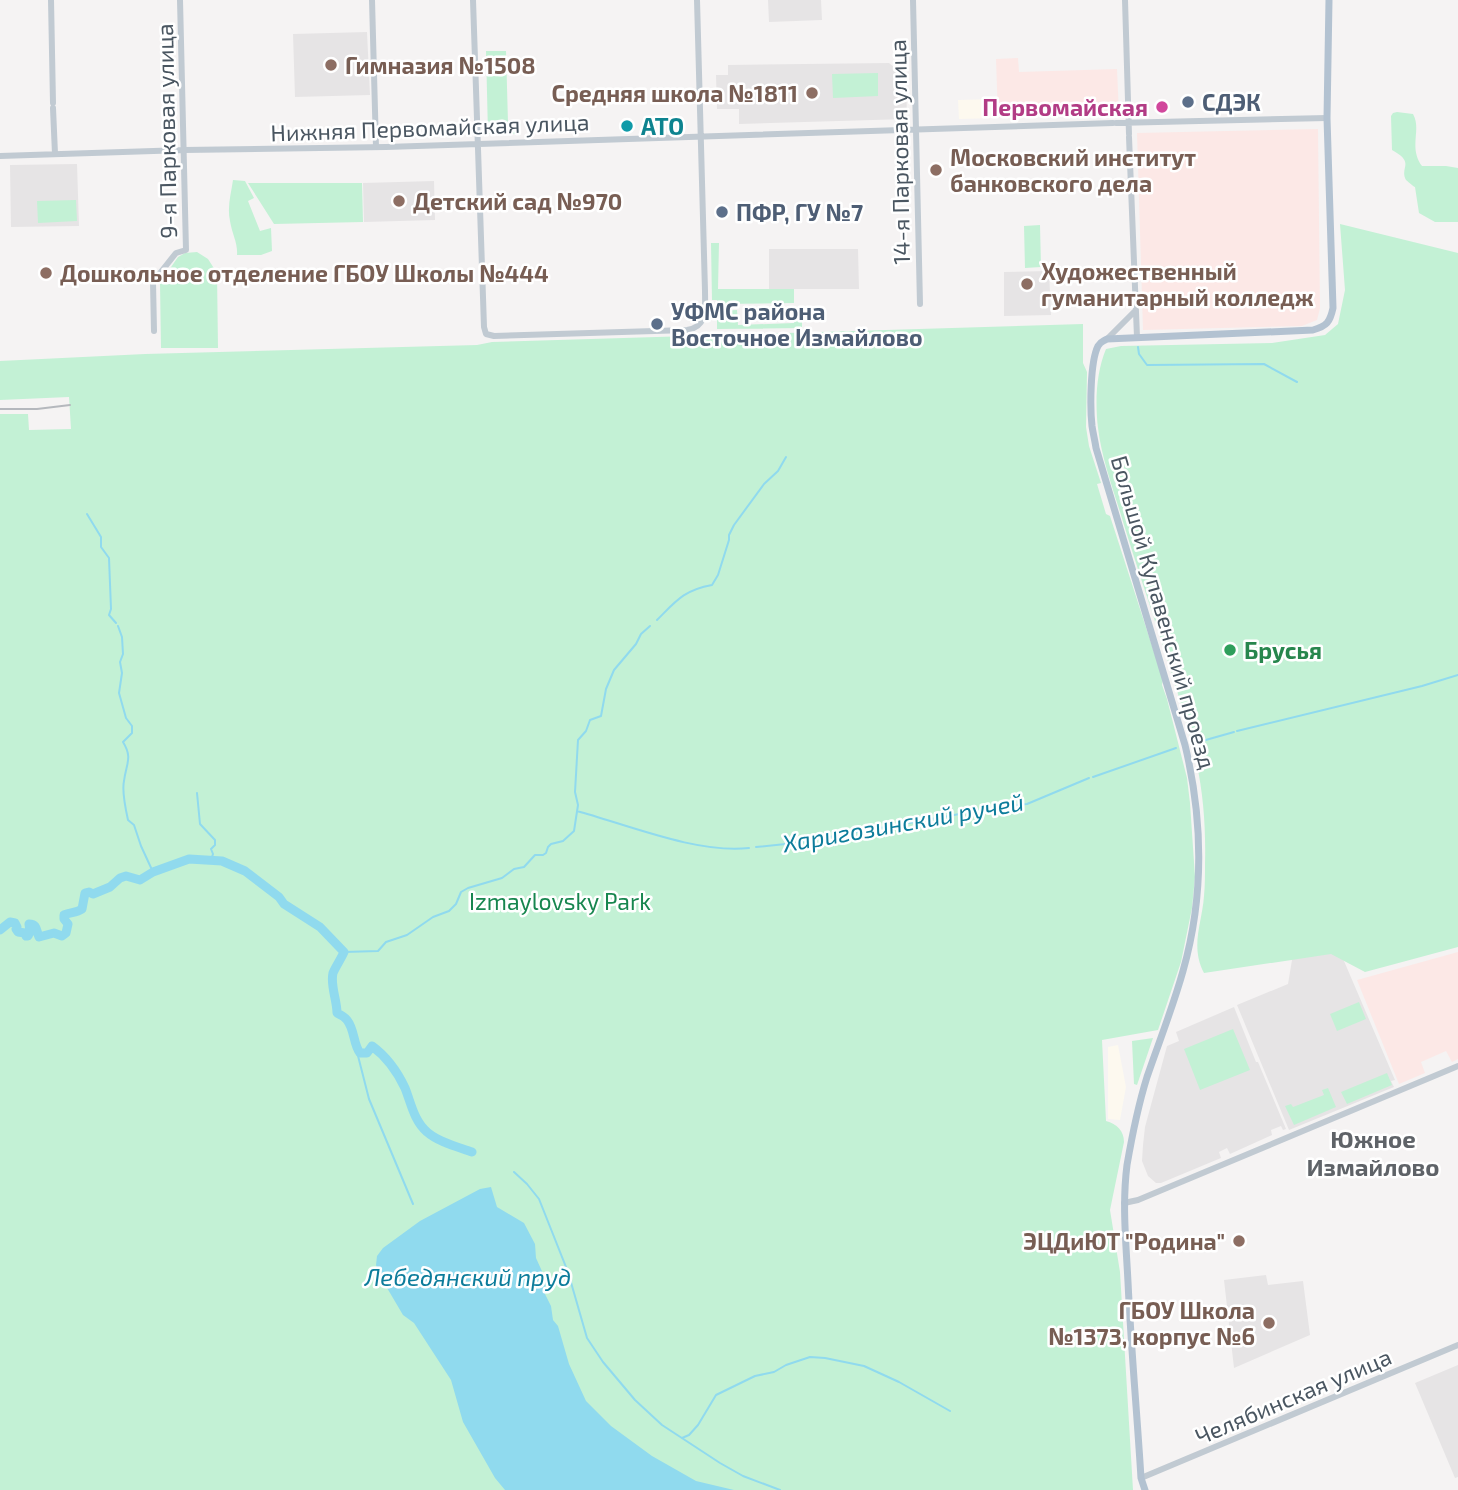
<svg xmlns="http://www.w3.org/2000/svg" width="1458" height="1490" viewBox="0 0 1458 1490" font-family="'Exo 2',sans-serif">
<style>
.commercial{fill:#fdf9ef}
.education{fill:#e6e4e5}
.medical{fill:#fce8e6}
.green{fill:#c3f1d5}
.water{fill:#90daee}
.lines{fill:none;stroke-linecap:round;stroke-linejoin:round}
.stream{stroke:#90daee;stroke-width:2}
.river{stroke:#90daee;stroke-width:9}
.minor{stroke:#c1cad2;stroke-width:6}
.major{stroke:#b3c2d1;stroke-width:7}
.rail{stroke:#b5b8bd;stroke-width:2}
.education-dot{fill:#8d6e63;stroke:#fff;stroke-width:2.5}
.service-dot{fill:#5c6f8a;stroke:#fff;stroke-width:2.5}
.hotel-dot{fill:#d1479c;stroke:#fff;stroke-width:2.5}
.culture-dot{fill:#0f9aa8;stroke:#fff;stroke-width:2.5}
.leisure-dot{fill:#2e9e5b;stroke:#fff;stroke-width:2.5}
.labels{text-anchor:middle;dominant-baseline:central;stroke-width:5;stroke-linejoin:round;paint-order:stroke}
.education-label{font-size:23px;font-weight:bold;fill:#785e54;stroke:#fff;text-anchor:start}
.service-label{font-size:23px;font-weight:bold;fill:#4e5e75;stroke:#fff;text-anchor:start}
.hotel-label{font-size:23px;font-weight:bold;fill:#b23c85;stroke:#fff;text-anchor:end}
.culture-label{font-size:23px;font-weight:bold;fill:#0d838f;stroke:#fff;text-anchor:start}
.street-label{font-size:23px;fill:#4a5661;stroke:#fff}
.leisure-label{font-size:23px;font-weight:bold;fill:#27864d;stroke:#fff;text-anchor:start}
.park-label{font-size:23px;fill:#17864f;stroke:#fff}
.water-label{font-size:24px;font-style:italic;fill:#0c7c9b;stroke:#fff}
.neighbourhood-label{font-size:24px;font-weight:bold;fill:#5f6368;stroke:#fff}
</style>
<rect width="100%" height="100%" fill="#f5f3f3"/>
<path class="commercial" d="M 997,99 L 998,118 L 959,119 L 958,100 Z
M 1118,1045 L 1126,1087 L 1120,1120 L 1108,1119 L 1108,1047 Z"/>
<path class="education" d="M 768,0 L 821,0 L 822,20 L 769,22 Z
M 367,32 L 370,95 L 295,97 L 293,34 Z
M 889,63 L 906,77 L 907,119 L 739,124 L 739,109 L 717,109 L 716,75 L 728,75 L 728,65 Z
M 77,164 L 79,226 L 11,227 L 10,165 Z
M 434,181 L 435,220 L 364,222 L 363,183 Z
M 769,249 L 858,249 L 859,289 L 769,289 Z
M 1049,271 L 1051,315 L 1004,316 L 1004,272 Z
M 1293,954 L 1341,954 L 1395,1080 L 1391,1081 L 1394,1087 L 1289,1130 L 1237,1005 L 1288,984 Z
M 1234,1007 L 1256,1062 L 1258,1062 L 1286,1129 L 1283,1130 L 1281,1126 L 1271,1130 L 1272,1135 L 1230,1154 L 1227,1148 L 1219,1152 L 1221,1158 L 1161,1183 L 1156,1183 L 1148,1176 L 1142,1161 L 1143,1145 L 1145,1127 L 1167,1046 L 1179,1041 L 1176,1032 Z
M 1266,1275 L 1268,1285 L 1303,1281 L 1310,1335 L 1234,1368 L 1224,1280 Z
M 1458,1365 L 1458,1477 L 1455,1478 L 1415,1383 Z"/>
<path class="medical" d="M 1018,58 L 1019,72 L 1117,69 L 1119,114 L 998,118 L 996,59 Z
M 1318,129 L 1320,308 L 1317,320 L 1302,326 L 1143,330 L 1137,133 Z
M 1458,952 L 1458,1059 L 1452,1062 L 1446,1051 L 1421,1062 L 1425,1073 L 1399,1084 L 1357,980 Z"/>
<path class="green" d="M 486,51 L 506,51 L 508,123 L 521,124 L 521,134 L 488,134 Z
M 878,73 L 878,96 L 833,98 L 832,74 Z
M 1397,112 L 1413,114 C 1422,130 1408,147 1422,166 L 1446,166 L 1458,168 L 1458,222 L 1435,222 L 1419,213 L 1415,187 C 1414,187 1406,180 1406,180 C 1399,167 1416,163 1392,150 L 1391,116 L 1393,113 Z
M 233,180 L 245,181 L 254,198 L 248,201 L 260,231 L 271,228 L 272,251 L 261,255 L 237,255 C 238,243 232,234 230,221 C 227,207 231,194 233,180 Z
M 248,183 L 362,183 L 363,222 L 274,224 Z
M 76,200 L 77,221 L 38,223 L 37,201 Z
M 1340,224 L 1458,253 L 1458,947 L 1365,972 L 1331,954 L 1204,973 C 1190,946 1202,924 1204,896 C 1205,885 1205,875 1205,864 C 1206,825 1203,786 1193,748 C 1174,673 1147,600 1124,525 C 1115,494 1102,461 1098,428 C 1095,402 1096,373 1106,349 L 1121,346 L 1272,343 L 1325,335 L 1338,324 L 1345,290 Z
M 1040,225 L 1041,267 L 1025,268 L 1024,226 Z
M 711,243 L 719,243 L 718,289 L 794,289 L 794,303 L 717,304 L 717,300 L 712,300 Z
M 197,252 L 208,259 L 217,273 L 218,348 L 161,348 L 160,283 L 178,257 L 185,253 Z
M 737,310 L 738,325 L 794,323 L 794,312 L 802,312 L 802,328 L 717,329 L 717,311 Z
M 1083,324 L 1083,363 L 1087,372 L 1086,427 L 1089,446 L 1101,483 L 1097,484 L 1106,514 L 1110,516 L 1163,680 L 1162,685 L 1167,699 L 1187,778 L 1190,803 L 1195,877 L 1192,908 L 1181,962 L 1158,1030 L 1102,1040 L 1106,1121 C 1117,1124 1124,1131 1124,1142 L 1110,1210 L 1120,1272 L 1133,1490 L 0,1490 L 0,414 L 28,414 L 29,430 L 71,429 L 69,397 L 0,400 L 0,361 L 145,354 L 477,345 L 492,342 Z
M 1359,1002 L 1366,1019 L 1337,1031 L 1330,1014 Z
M 1233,1029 L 1250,1070 L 1200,1090 L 1184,1049 Z
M 1153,1038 L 1137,1085 L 1134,1084 L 1132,1041 Z
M 1387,1073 L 1392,1085 L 1347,1104 L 1341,1092 Z
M 1328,1088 L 1336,1107 L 1294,1125 L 1285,1106 L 1291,1104 L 1293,1107 L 1324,1095 L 1322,1090 Z"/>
<path class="water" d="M 491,1187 L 497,1207 L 524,1223 L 535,1244 L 536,1258 L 546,1280 L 545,1294 L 551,1306 L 553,1320 L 558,1326 L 569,1364 L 586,1401 L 611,1426 L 652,1456 L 696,1481 L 734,1490 L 505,1490 L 495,1478 L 463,1422 L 451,1380 L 414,1323 L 403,1315 L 380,1276 L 376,1265 L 377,1256 L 383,1248 L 420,1221 L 480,1189 Z"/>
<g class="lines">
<path class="stream" d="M 1138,347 L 1139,354 L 1147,365 L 1264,364 L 1297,382
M 87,514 L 101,537 L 101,547 L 109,558 L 111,609 L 109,615 L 116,623
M 657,620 C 676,601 684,590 712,585 L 718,575 L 729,540 L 729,535 L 734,525 L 764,484 L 778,471 L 786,457
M 118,626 L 122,637 L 123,654 L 120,662 L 122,673 L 119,693 L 126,718 L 132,726 L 132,733 L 123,742 C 133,758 126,764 124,781 C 122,790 126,811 128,820 L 134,825 L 141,846 L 153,872
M 1237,731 L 1422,686 L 1458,675
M 1195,743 L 1234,732
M 1093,777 L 1176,748
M 197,793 L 200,824 L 215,840 L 215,845 L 211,849 L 213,854 L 211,860
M 577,811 C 628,825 698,854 749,848
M 756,847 L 795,843 L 1005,806 L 1027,804 L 1089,778
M 344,952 L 378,951 L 386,942 L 407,935 L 433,917 L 449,911 L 456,904 L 461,892 L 468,888 L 502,878 L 514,869 L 524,867 L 535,855 L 543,855 L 546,853 L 548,847 L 551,844 L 563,841 L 574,831 L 578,805 L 575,792 L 578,740 L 586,731 L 590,720 L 601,716 L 606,689 L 614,670 L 636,644 L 641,634 L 650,626
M 356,1048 L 369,1099 L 413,1204
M 514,1172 L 527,1184 L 539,1199 L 568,1272 L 587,1338 L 603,1362 L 635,1400 L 662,1425 L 720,1463 L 743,1476 L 780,1490
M 682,1438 L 689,1435 L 698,1425 L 716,1395 L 755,1376 L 774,1372 L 786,1365 L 810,1357 L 825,1358 L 864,1366 L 899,1382 L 950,1411"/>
<path class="river" d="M 0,930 L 10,922 L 15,923 L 17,927 L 16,929 L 18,932 L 25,933 L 26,936 L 28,936 L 30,932 L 29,924 C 38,924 36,931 39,937 L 54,933 L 62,936 L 66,933 L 68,924 L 64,919 L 64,915 C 71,912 76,913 82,909 L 85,893 L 89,892 L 93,894 L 110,887 L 120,878 L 126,876 L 140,880 L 153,872 L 189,859 L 222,861 L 245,871 L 279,897 L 284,904 L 320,927 L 344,952 C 341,959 336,966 333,973 C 330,985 337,1000 337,1013 C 341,1015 345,1017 347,1020 C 355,1030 353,1044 360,1053 L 367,1053 L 372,1046 C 387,1057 397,1071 405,1088 C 411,1103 414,1121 427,1132 C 438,1142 458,1147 472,1152"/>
<path class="minor" d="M 51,0 L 53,103
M 372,0 L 376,147
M 473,0 L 484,327 L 486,334 L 494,336 L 687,330 C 708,327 705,307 705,291 L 697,0
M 913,0 L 920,304
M 1125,0 L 1129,134
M 53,108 L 55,154
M 1116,123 L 1327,118
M 1129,137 L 1137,337
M 0,156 L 184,150 L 386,147 L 1113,123
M 154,331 L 153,282 L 176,253 L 186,250 L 180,0
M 1107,339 L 1134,312
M 1124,1203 L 1138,1200 L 1458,1066
M 1141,1478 L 1458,1345"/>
<path class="major" d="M 1145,1490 L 1141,1478 C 1137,1413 1131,1348 1128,1282 C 1126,1243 1122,1204 1127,1165 C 1132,1136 1138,1106 1147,1077 C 1159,1042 1173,1007 1183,971 C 1204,897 1203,820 1185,745 L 1096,448 C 1095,441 1093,433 1092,426 C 1090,408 1090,362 1098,346 C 1101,341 1102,342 1107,339 L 1313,330 C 1327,326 1330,322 1333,308 L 1327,118 L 1329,0"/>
<path class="rail" d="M 0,409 L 37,409 L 70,405"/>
</g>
<g class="education-dot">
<circle cx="331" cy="65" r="7"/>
<circle cx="812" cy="93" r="7"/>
<circle cx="936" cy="170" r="7"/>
<circle cx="399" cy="201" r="7"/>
<circle cx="46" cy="273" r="7"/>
<circle cx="1027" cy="284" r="7"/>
<circle cx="1239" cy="1241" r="7"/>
<circle cx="1269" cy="1323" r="7"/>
</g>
<g class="service-dot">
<circle cx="1188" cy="102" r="7"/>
<circle cx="722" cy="212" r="7"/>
<circle cx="657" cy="324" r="7"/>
</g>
<circle class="hotel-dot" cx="1162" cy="107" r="7"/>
<circle class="culture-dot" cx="627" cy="126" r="7"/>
<circle class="leisure-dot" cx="1230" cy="650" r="7"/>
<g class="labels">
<g class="education-label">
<text x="345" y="65">Гимназия №1508</text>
<text x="798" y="93" text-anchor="end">Средняя школа №1811</text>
<text x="950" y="157">Московский институт<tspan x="950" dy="26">банковского дела</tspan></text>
<text x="413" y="201">Детский сад №970</text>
<text x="1041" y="271">Художественный<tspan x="1041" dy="26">гуманитарный колледж</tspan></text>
<text x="60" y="273">Дошкольное отделение ГБОУ Школы №444</text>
<text x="1225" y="1241" text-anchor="end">ЭЦДиЮТ "Родина"</text>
<text x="1255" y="1310" text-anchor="end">ГБОУ Школа<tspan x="1255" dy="26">№1373, корпус №6</tspan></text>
</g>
<g class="service-label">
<text x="1202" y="102">СДЭК</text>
<text x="736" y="212">ПФР, ГУ №7</text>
<text x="671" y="311">УФМС района<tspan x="671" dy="26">Восточное Измайлово</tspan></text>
</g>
<g class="hotel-label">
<text x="1148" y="107">Первомайская</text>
</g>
<g class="culture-label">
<text x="641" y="126">АТО</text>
</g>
<g class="street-label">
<text transform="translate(430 127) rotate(-2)">Нижняя Первомайская улица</text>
<text transform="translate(166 131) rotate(-91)">9-я Парковая улица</text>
<text transform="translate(899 152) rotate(-91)">14-я Парковая улица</text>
<text transform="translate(1164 612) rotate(74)">Большой Купавенский проезд</text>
<text transform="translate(1293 1396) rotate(-23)">Челябинская улица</text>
</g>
<g class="leisure-label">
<text x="1244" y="650">Брусья</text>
</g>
<g class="park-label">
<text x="560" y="901">Izmaylovsky Park</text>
</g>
<g class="water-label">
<text transform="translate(903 822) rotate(-10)">Харигозинский ручей</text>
<text x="468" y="1276">Лебедянский пруд</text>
</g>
<g class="neighbourhood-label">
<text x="1373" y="1138">Южное<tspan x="1373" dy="28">Измайлово</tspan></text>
</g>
</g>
</svg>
